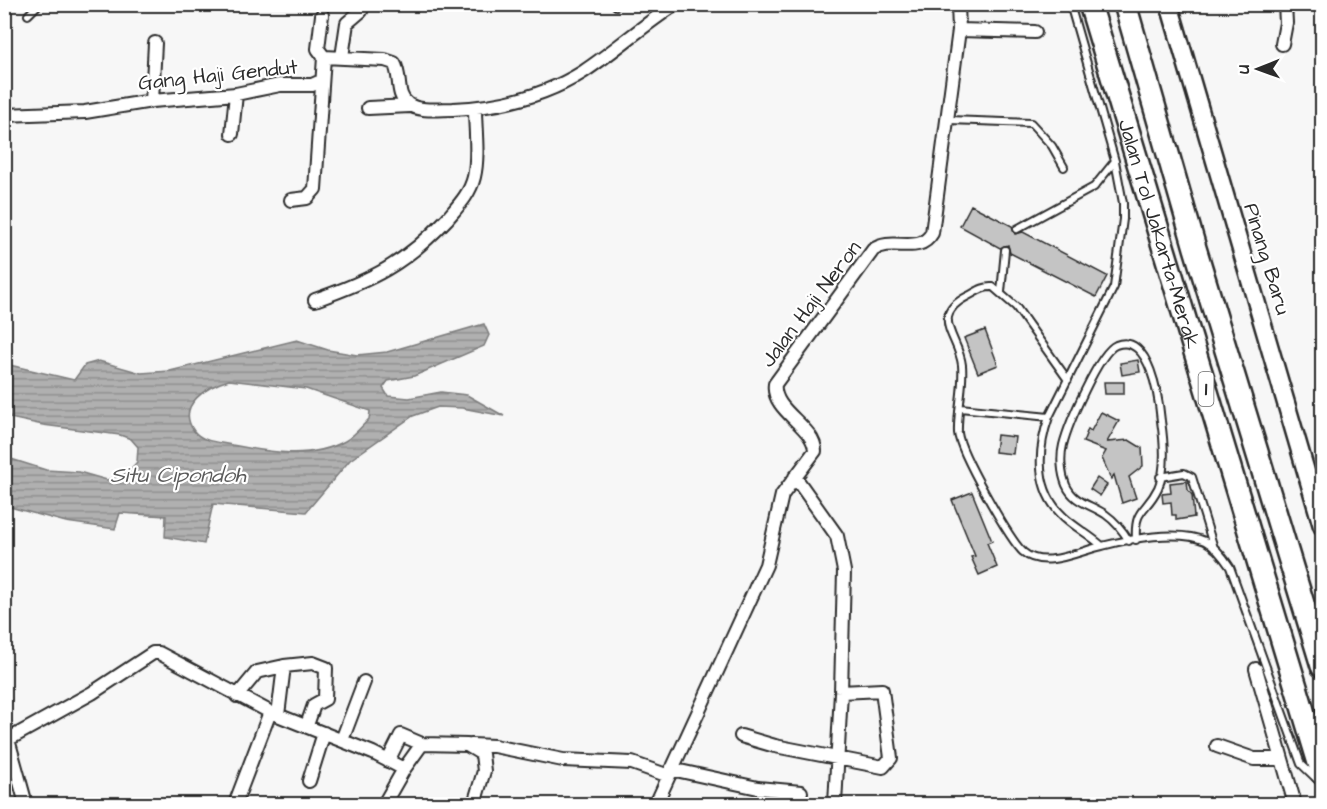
<svg xmlns="http://www.w3.org/2000/svg" width="1327" height="809" viewBox="0 0 1327 809" font-family="'Architects Daughter',sans-serif">
<style>
.water{fill:url(#water-rules);stroke:#7b7b7b;stroke-width:1.5;fill-rule:evenodd}
.building{fill:#c4c4c4;stroke:#2b2b2b;stroke-width:1.5}
.lines{fill:none;stroke-linecap:round;stroke-linejoin:round}
.service-casing{stroke:#2b2b2b;stroke-width:10}
.minor-casing{stroke:#2b2b2b;stroke-width:16}
.secondary-casing{stroke:#2b2b2b;stroke-width:21}
.motorway-casing{stroke:#2b2b2b;stroke-width:26}
.service{stroke:#fff;stroke-width:6}
.minor{stroke:#fff;stroke-width:12}
.secondary{stroke:#fff;stroke-width:16}
.motorway{stroke:#fff;stroke-width:21}
.labels{text-anchor:middle;dominant-baseline:central;stroke-width:4.5;stroke-linejoin:round;paint-order:stroke}
.shield{fill:#fff;stroke:#6b6b6b;stroke-width:1.5}
.shield-label{font-size:20px;font-weight:bold;fill:#2b2b2b}
.street-label{font-size:21px;fill:#2b2b2b;stroke:#fff}
.water-label{font-size:22px;font-style:italic;fill:#5a5a5a;stroke:#fff}
</style>
<defs>
<pattern id="water-rules" width="6" height="5" patternUnits="userSpaceOnUse" patternTransform="scale(1.5)"><rect width="6" height="5" fill="#b0b0b0"/><path d="M0 2.5h6" fill="none" stroke="#8f8f8f"/></pattern>
</defs>
<rect width="100%" height="100%" fill="#f7f7f7"/>
<filter id="ink" filterUnits="userSpaceOnUse"><feTurbulence type="fractalNoise" baseFrequency=".0167" numOctaves="2"/><feDisplacementMap in="SourceGraphic" scale="12" xChannelSelector="R" yChannelSelector="G"/><feConvolveMatrix kernelMatrix="1 2 1 2 8 2 1 2 1" color-interpolation-filters="sRGB"/></filter>
<g filter="url(#ink)">
<path class="water" d="M 484,324 L 489,335 L 484,346 L 414,376 L 388,381 L 383,388 L 388,396 L 409,398 L 441,392 L 467,395 L 504,416 L 462,408 L 438,407 L 413,416 L 350,460 L 306,512 L 213,504 L 204,544 L 165,537 L 166,516 L 120,513 L 115,529 L 66,522 L 6,506 L 5,509 L 5,457 L 46,470 L 79,472 L 107,480 L 127,473 L 137,462 L 138,447 L 131,439 L 120,435 L 43,425 L 5,417 L 5,364 L 74,380 L 85,365 L 99,361 L 141,373 L 170,371 L 297,340 L 328,350 L 357,355 L 387,352 ZM 229,380 L 306,389 L 370,411 L 369,419 C 362,426 354,436 345,441 C 311,460 268,452 232,445 C 219,442 202,442 194,431 C 175,404 209,386 229,380 Z"/>
<path class="building" d="M 971,205 L 1012,226 L 1015,234 L 1023,232 L 1107,276 L 1096,297 L 1010,253 L 1008,245 L 1000,248 L 960,226 Z
M 985,330 L 998,365 L 978,373 L 964,338 Z
M 1138,360 L 1140,372 L 1122,375 L 1120,363 Z
M 1104,382 L 1124,382 L 1124,394 L 1105,394 Z
M 1101,412 L 1119,421 L 1107,442 L 1129,440 L 1142,448 L 1143,466 L 1129,477 L 1136,498 L 1122,503 L 1114,475 L 1111,479 L 1102,458 L 1106,451 L 1083,442 L 1088,429 L 1091,431 Z
M 997,435 L 1015,437 L 1013,454 L 995,452 Z
M 1097,478 L 1107,485 L 1100,496 L 1090,489 Z
M 1187,481 L 1188,490 L 1192,495 L 1194,517 L 1176,520 L 1176,515 L 1172,515 L 1171,502 L 1163,503 L 1162,494 L 1171,493 L 1170,483 Z
M 972,492 L 992,541 L 987,543 L 997,567 L 979,575 L 971,557 L 975,556 L 952,500 Z"/>
<g class="lines">
<defs>
<path id="service" d="M 615,4 L 616,6
M 1070,4 L 1115,161 L 1123,203 L 1123,219 L 1114,287 L 1049,417 C 1037,451 1035,491 1064,517 C 1076,528 1090,535 1102,546
M 28,15 L 39,4
M 949,120 L 1031,123 L 1052,146 L 1064,167
M 1017,229 L 1094,187 L 1115,161
M 1001,292 L 1005,250
M 1068,380 L 1016,307 L 993,287 C 983,286 976,292 968,296 C 928,316 959,337 962,365 C 964,388 957,411 958,433 C 960,452 1009,539 1023,552 C 1044,570 1079,551 1102,546 C 1129,539 1179,529 1205,541 C 1215,546 1224,558 1230,567 L 1301,764 L 1322,784
M 960,408 L 1049,417
M 1160,477 L 1184,473 L 1192,477 L 1214,548
M 1129,541 C 1123,531 1115,521 1105,514 C 1090,504 1074,503 1066,485 C 1061,473 1060,457 1063,445 C 1068,425 1099,352 1116,345 C 1150,332 1159,400 1161,421 C 1164,441 1167,469 1158,488 C 1146,513 1134,507 1136,540"/>
<path id="minor" d="M 322,15 L 318,49 L 324,57
M 959,30 L 1035,32
M 1282,44 L 1286,23 L 1285,4
M 324,57 L 385,60 L 394,63 C 402,76 395,95 408,104 C 419,112 440,109 453,109 C 498,107 545,96 583,72 C 615,51 643,25 676,4
M 342,57 L 347,23 L 361,11 L 364,4
M 152,101 L 155,43
M 368,108 L 410,106
M 4,115 L 85,112 L 152,101 L 236,94 L 280,85 L 312,85 L 321,81
M 232,134 L 236,94
M 291,200 L 307,198 L 315,189 L 324,57
M 315,300 C 372,280 405,264 447,219 C 458,206 470,194 474,177 C 479,155 475,130 475,108
M 795,477 L 837,536 L 844,571 L 841,692 L 835,804
M 1256,669 L 1295,804
M 237,696 L 257,672 L 284,666
M 278,715 L 284,666 L 313,663 L 326,668 L 325,699 L 314,705 L 307,725
M 4,725 L 26,804
M 741,736 L 775,746 L 883,767 L 891,758 L 882,690 L 841,692
M 9,739 L 92,693 L 153,653 L 159,653 L 270,712 L 373,753 L 404,769 L 422,744 L 467,745 L 482,754 L 484,771 L 474,804
M 342,740 L 364,682
M 471,745 L 494,746 L 563,760 L 632,763 L 669,776
M 1217,746 L 1254,759 L 1282,759
M 388,761 L 401,735 L 422,744
M 671,769 L 758,788 L 801,792
M 309,781 L 324,733
M 235,804 L 270,712
M 384,804 L 404,769
M 656,804 L 766,565 L 782,495 L 815,451 C 815,426 771,411 775,384 L 873,250 C 892,236 919,256 932,233 L 959,30 L 958,4"/>
<path id="secondary" d="M 1169,4 L 1322,526"/>
<g id="motorway">
<path id="s1" d="M 1090,4 L 1322,773"/>
<path d="M 1125,4 L 1195,248 L 1322,666"/>
</g>
</defs>
<use href="#service" class="service-casing"/>
<use href="#minor" class="minor-casing"/>
<use href="#secondary" class="secondary-casing"/>
<use href="#motorway" class="motorway-casing"/>
<use href="#service" class="service"/>
<use href="#minor" class="minor"/>
<use href="#secondary" class="secondary"/>
<use href="#motorway" class="motorway"/>
</g>
</g>
<g class="labels">
<rect class="shield" x="1198.5" y="372" width="15" height="34" rx="4.5"/>
<g class="shield-label">
<text x="1206" y="389">1</text>
</g>
<g class="street-label">
<text transform="translate(218 75) rotate(-6)">Gang Haji Gendut</text>
<text stroke="none"><textPath href="#s1" startOffset="240">Jalan Tol Jakarta–Merak</textPath></text>
<text transform="translate(1267 259) rotate(73)">Pinang Baru</text>
<text transform="translate(811 304) rotate(-53)">Jalan Haji Neron</text>
</g>
<g class="water-label">
<text x="178" y="475">Situ Cipondoh</text>
</g>
</g>
<rect width="1327" height="809" fill="none" stroke="#fff" stroke-width="24"/>
<rect x="12" y="12" width="1303" height="785" fill="none" stroke="#2b2b2b" stroke-width="2" filter="url(#ink)"/>
<g transform="translate(1258 69) rotate(269)" stroke="#ffffff" stroke-width="4.5" paint-order="stroke">
<path d="M0-4.5L10 22L0 15L-10 22Z" fill="#2b2b2b"/>
<text y="-9" font-size="16" font-weight="bold" text-anchor="middle" fill="#2b2b2b">U</text>
</g>
</svg>
